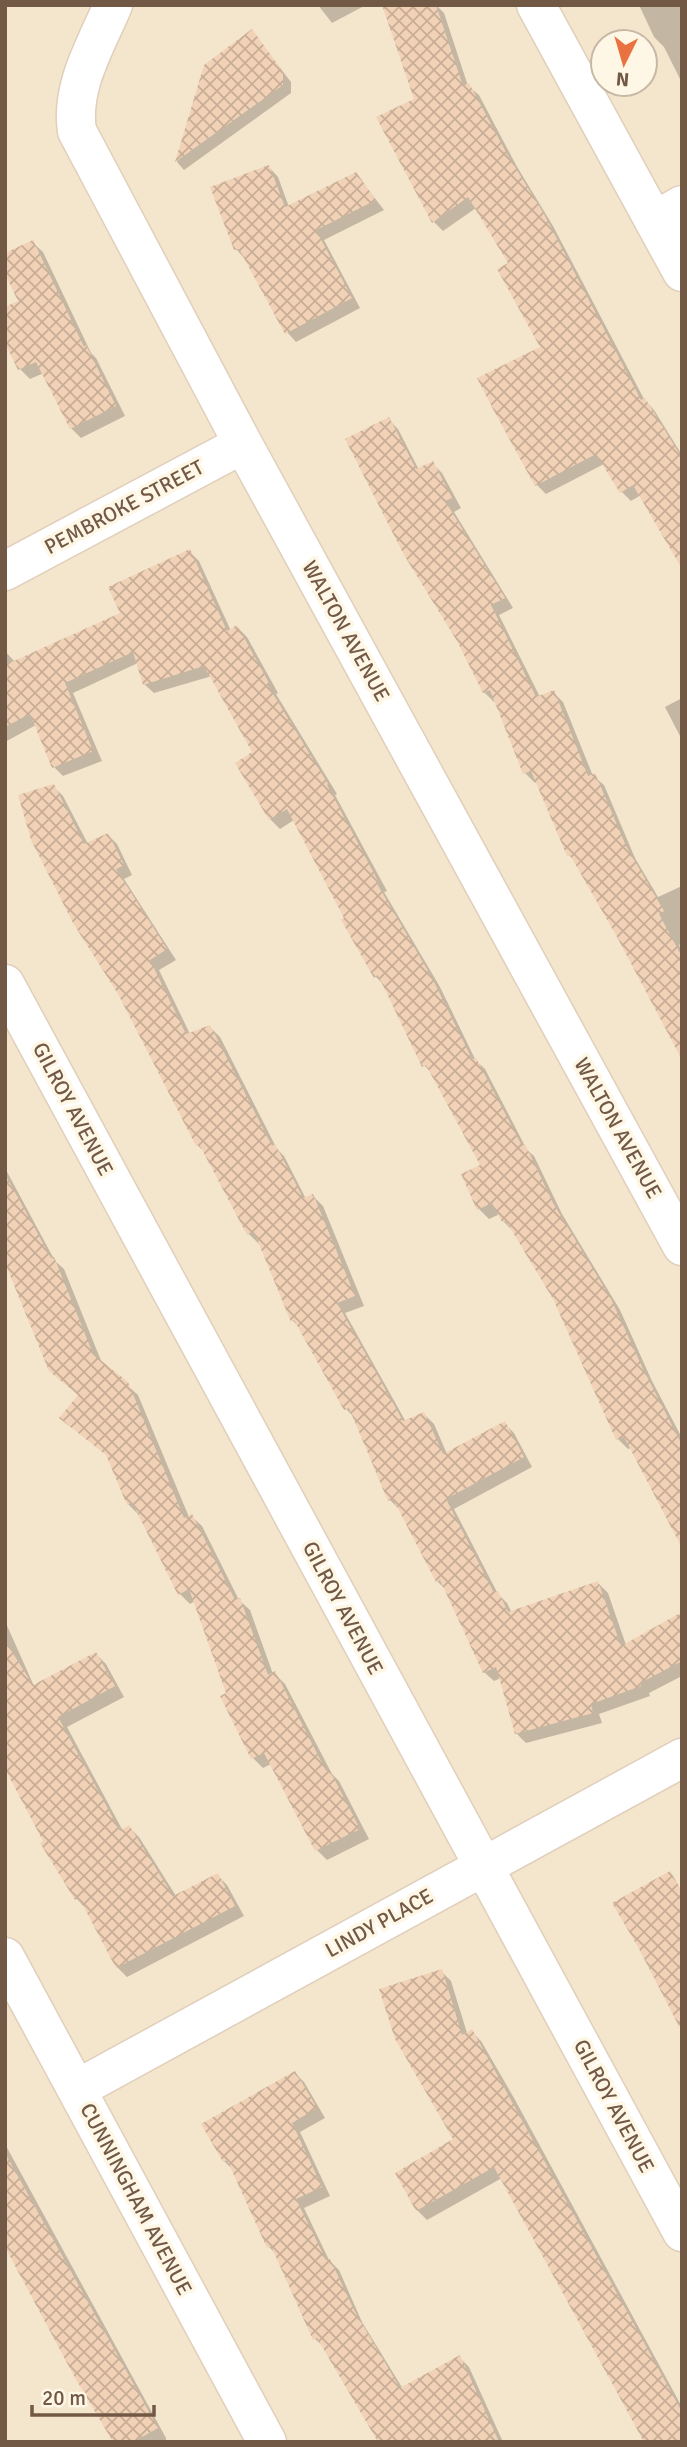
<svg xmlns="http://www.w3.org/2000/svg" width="687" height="2447" viewBox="0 0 687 2447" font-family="Signika,sans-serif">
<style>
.residential{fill:#f4e5cd;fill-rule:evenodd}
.shadow{fill:#0003}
.building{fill:url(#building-cross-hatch)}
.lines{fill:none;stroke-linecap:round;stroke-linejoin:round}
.street-casing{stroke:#e0cfbb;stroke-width:41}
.street{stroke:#fff;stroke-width:38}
.labels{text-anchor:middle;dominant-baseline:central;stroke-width:7;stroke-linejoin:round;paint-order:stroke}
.street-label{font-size:21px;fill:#725946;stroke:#fff7e5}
</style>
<defs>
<pattern id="building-cross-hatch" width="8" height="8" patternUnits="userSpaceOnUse" patternTransform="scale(1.75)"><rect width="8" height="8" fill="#f2d2b6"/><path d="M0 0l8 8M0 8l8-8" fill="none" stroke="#c8ad96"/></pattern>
</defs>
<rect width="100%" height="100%" fill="#fcf3de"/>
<path class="residential" d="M 5,5 L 682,5 L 682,2442 L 5,2442 ZM 603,42 L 645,42 L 645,84 L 603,84 Z"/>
<path class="shadow" d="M 318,5 L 366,5 L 332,23 Z
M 436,5 L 444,13 L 468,86 L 479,95 L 516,165 L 553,226 L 644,399 L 654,410 L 682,455 L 682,565 L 641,495 L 631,501 L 622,492 L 604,464 L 546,494 L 537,485 L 542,348 L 510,264 L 476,208 L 443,231 L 434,222 L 378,118 L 416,100 Z
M 639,5 L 682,5 L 682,83 L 664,47 L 654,37 Z
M 252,32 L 291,82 L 291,93 L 184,170 L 177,162 L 205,66 Z
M 269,167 L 278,177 L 289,207 L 356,174 L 384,210 L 324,240 L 360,308 L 296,342 L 287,332 L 245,259 L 236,249 Z
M 32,242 L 43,252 L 91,353 L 96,358 L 125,416 L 81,438 L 71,428 L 44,373 L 30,379 L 20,369 L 5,339 L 20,301 Z
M 388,419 L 398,429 L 419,470 L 432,463 L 442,473 L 461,508 L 454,512 L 513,608 L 499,615 L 540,697 L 553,692 L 563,702 L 593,776 L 604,785 L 635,858 L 658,897 L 682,886 L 682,943 L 679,945 L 682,951 L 682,1051 L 577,864 L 569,855 L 537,782 L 535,783 L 525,773 L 496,701 L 494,702 L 484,692 Z
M 189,551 L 199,561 L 231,631 L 237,627 L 247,637 L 278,693 L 276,694 L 337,794 L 335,795 L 387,891 L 384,892 L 440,987 L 476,1061 L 485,1069 L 527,1150 L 534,1156 L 562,1214 L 620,1310 L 652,1381 L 682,1438 L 682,1533 L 631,1448 L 628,1449 L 618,1439 L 554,1298 L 513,1231 L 503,1221 L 500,1214 L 489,1219 L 479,1209 L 482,1166 L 434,1076 L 424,1065 L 385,986 L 376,977 L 294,820 L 280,829 L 270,819 L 254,753 L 212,676 L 154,693 L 144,684 L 138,663 L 73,693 L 102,761 L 63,776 L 54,767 L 36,725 L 5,742 L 5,651 L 15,662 L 122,614 Z
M 682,698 L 682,740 L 665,707 Z
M 53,786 L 63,796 L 88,844 L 108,835 L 117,844 L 132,875 L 124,879 L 176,960 L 159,970 L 190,1034 L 210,1027 L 220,1037 L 277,1149 L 284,1156 L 306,1199 L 313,1196 L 323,1206 L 364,1306 L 345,1313 L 406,1422 L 424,1414 L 434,1424 L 447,1454 L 504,1423 L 514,1433 L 532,1467 L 454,1509 L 498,1594 L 507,1603 L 512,1613 L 598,1583 L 608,1593 L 626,1645 L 682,1614 L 682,1676 L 649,1693 L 650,1696 L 599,1714 L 602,1723 L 526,1743 L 516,1733 L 501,1678 L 494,1681 L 484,1672 L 446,1590 L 437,1581 L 400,1510 L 390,1500 L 355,1418 L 346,1409 L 301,1329 L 293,1321 L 261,1243 L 259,1244 L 249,1234 L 206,1153 L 197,1145 Z
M 5,1168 L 55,1261 L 64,1269 L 102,1363 L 138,1395 L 189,1517 L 191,1516 L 202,1526 L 239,1600 L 250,1610 L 273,1674 L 275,1674 L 285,1684 L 332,1774 L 339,1781 L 369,1839 L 327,1860 L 317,1850 L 271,1764 L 263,1768 L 253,1758 L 195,1601 L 190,1604 L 180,1594 L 138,1514 L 128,1504 L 109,1457 L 62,1418 L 79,1396 L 5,1258 Z
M 5,1621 L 34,1686 L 96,1654 L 106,1664 L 124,1697 L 67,1727 L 123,1831 L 129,1827 L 139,1837 L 176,1896 L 217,1875 L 227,1885 L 244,1916 L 127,1977 L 117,1967 L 87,1910 L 77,1899 L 5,1766 Z
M 441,1971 L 451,1981 L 467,2033 L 471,2031 L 481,2041 L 514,2098 L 682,2407 L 682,2442 L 502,2178 L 427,2220 L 417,2210 L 456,2140 Z
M 295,2073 L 304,2082 L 325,2118 L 300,2132 L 330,2196 L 304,2208 L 329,2260 L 339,2270 L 362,2322 L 403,2389 L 459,2357 L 469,2367 L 503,2442 L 380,2442 L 325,2348 L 315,2339 L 276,2254 L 269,2247 L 233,2170 L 224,2161 Z
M 5,2144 L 166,2438 L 166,2442 L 114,2442 L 5,2244 Z"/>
<path class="building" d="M 382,5 L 436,5 L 463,86 L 469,83 L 507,154 L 544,214 L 641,400 L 645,398 L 682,458 L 682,569 L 633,485 L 620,493 L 596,454 L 535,486 L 494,411 L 477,378 L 540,347 L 497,269 L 508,263 L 468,197 L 432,223 L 376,117 L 414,99 Z
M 252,29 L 283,72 L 283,85 L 175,162 L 204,65 Z
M 269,165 L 285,207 L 356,172 L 376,200 L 316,230 L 352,298 L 285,334 L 239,249 L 234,250 L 210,187 Z
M 33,240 L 84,347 L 86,345 L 116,406 L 70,429 L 36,362 L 18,370 L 5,343 L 5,307 L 18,301 L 5,274 L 5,253 Z
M 389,417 L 416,469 L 433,461 L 452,498 L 445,501 L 505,598 L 491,605 L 536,697 L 554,690 L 588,776 L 595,773 L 626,846 L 664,911 L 659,914 L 682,957 L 682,1060 L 617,937 L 570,855 L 567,856 L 531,771 L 523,774 L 490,690 L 483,693 L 457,641 L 404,555 L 345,439 Z
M 190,549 L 227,631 L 237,625 L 269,683 L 267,684 L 328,784 L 327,785 L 378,881 L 376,882 L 431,976 L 472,1059 L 476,1058 L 522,1146 L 525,1144 L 553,1203 L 611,1299 L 643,1369 L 682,1445 L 682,1548 L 624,1437 L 616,1440 L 553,1299 L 506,1221 L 502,1222 L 492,1203 L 477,1210 L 461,1174 L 480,1165 L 426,1065 L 422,1067 L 378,975 L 374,978 L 341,920 L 344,918 L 287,809 L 269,820 L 235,763 L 252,752 L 204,666 L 143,685 L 133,652 L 65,683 L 93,751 L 52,768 L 30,714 L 5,727 L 5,665 L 120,613 L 108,587 Z
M 54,784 L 84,844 L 108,833 L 124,865 L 116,869 L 167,949 L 150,960 L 186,1034 L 210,1025 L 272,1146 L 275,1144 L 303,1198 L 313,1194 L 355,1296 L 337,1303 L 403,1421 L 424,1412 L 443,1454 L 505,1421 L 524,1457 L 446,1499 L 494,1593 L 498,1591 L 508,1612 L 598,1581 L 621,1646 L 682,1612 L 682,1661 L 640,1683 L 641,1686 L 591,1704 L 593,1713 L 515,1734 L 496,1667 L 483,1673 L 440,1580 L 436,1582 L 393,1499 L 388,1501 L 349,1408 L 344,1410 L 294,1320 L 291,1322 L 254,1232 L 247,1235 L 199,1144 L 196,1146 L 118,994 L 73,923 L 31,840 L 18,795 Z
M 5,1174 L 51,1258 L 54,1257 L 93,1354 L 128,1382 L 184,1518 L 192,1514 L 235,1600 L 240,1598 L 268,1675 L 275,1671 L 326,1771 L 329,1769 L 360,1829 L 315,1851 L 264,1753 L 251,1759 L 220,1696 L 226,1693 L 189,1589 L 178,1595 L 132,1502 L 127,1505 L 106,1455 L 59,1418 L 78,1395 L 49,1371 L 5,1263 Z
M 5,1641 L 33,1685 L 96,1652 L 115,1686 L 58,1717 L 120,1831 L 129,1825 L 173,1896 L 218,1873 L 235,1906 L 116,1968 L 79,1898 L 75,1900 L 40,1843 L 43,1841 L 5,1769 Z
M 670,1871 L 682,1891 L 682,2032 L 638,1947 L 612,1903 Z
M 442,1969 L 462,2035 L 472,2029 L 682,2412 L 682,2442 L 644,2442 L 494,2167 L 416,2211 L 395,2173 L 453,2139 L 395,2039 L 379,1989 Z
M 295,2071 L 317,2108 L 292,2123 L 322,2187 L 296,2199 L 326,2260 L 330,2259 L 354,2310 L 400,2388 L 460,2355 L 499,2442 L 378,2442 L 317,2338 L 313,2340 L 271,2246 L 267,2248 L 227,2160 L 223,2162 L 201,2124 Z
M 5,2153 L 158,2428 L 133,2442 L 113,2442 L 74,2376 L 5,2247 Z"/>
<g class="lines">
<defs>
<path id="street" d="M 113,5 C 96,45 70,87 77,131 L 243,444 L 682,1246
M 536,5 L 682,272
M 654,221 L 682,205
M 5,571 L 243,444
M 5,984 L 682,2232
M 5,1957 L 267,2442
M 77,2089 L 682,1758"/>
</defs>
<use href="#street" class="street-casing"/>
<use href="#street" class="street"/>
</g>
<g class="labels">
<g class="street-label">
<text transform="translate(124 507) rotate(-28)">PEMBROKE STREET</text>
<text transform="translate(346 631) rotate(61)">WALTON AVENUE</text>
<text transform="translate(73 1109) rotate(62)">GILROY AVENUE</text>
<text transform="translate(618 1128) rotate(61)">WALTON AVENUE</text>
<text transform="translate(343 1608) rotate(62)">GILROY AVENUE</text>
<text transform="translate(379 1923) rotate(-29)">LINDY PLACE</text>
<text transform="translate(614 2106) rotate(62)">GILROY AVENUE</text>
<text transform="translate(136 2199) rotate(62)">CUNNINGHAM AVENUE</text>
</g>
</g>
<rect width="687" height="2447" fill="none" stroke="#725946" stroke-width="14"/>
<g transform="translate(624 63) rotate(185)"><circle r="33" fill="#fff7e5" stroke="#c7b8a5" stroke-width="2"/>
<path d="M0-5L12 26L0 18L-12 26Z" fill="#e97240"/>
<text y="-10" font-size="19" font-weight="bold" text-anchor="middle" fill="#725946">N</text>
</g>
<path d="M32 2405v10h122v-10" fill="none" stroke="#725946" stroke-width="3.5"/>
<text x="42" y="2405" font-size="21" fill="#725946" stroke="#fff7e5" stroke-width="5" paint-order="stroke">20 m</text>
</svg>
